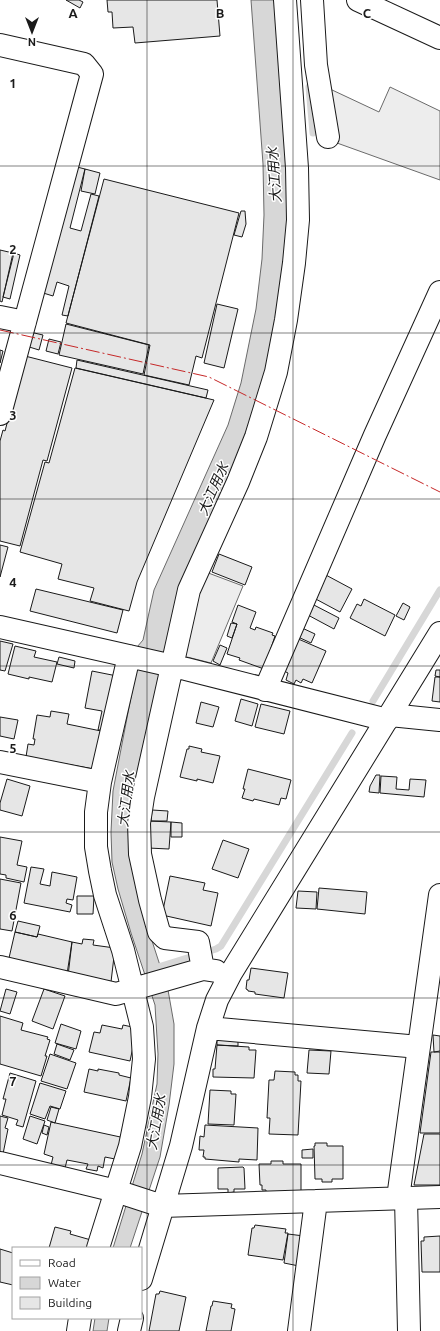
<svg xmlns="http://www.w3.org/2000/svg" width="440" height="1331" viewBox="0 0 440 1331" font-family="Ubuntu,'Noto Sans JP',sans-serif">
<style>
.built{fill:#ededed;stroke:#6a6a6a}
.water{fill:#d7d7d7;stroke:#6a6a6a}
.lines{fill:none;stroke-linecap:round;stroke-linejoin:round}
.stream{stroke:#d7d7d7;stroke-width:7}
.building{fill:#e6e6e6;stroke:#1a1a1a}
.minor-casing{stroke:#1a1a1a;stroke-width:24}
.minor{stroke:#fff;stroke-width:22}
.power{stroke:#c62828;stroke-width:1;stroke-dasharray:14 3 2 3;stroke-linecap:butt}
.grid{fill:none;stroke:#1a1a1a;stroke-width:1;stroke-opacity:0.55}
.labels{text-anchor:middle;dominant-baseline:central;stroke-width:3;stroke-linejoin:round;paint-order:stroke}
.water-label{font-size:14px;font-style:italic;fill:#1a1a1a;stroke:#fff}
.grid-label{font-size:13px;text-anchor:middle;font-weight:bold;fill:#1a1a1a;stroke:#fff;stroke-width:3;stroke-linejoin:round;paint-order:stroke}
</style>
<rect width="100%" height="100%" fill="#fff"/>
<path class="built" d="M 390,87 L 440,111 L 440,180 L 337,143 L 330,89 L 379,112 Z
M 203,571 L 243,586 L 211,663 L 179,655 Z"/>
<path class="water" d="M 251,0 L 279,0 L 292,197 L 272,367 L 166,661 L 140,904 L 168,990 L 174,1024 L 174,1064 L 169,1105 L 160,1157 L 130,1248 L 113,1248 L 142,1154 L 157,1084 L 158,1054 L 155,1005 L 131,933 L 118,889 L 112,862 L 111,832 L 113,791 L 135,676 L 137,647 L 143,640 L 154,590 L 228,425 L 241,383 L 256,309 L 262,259 L 264,215 L 263,164 Z
M 95,1318 L 109,1318 L 107,1331 L 93,1331 Z"/>
<g class="lines">
<path class="stream" d="M 309,87 L 313,133
M 373,701 L 440,590
M 155,968 L 216,949 L 221,946 L 352,733"/>
</g>
<path class="building" d="M 66,0 L 79,0 L 83,2 L 80,8 Z
M 107,0 L 217,0 L 220,36 L 135,43 L 133,27 L 113,28 L 112,12 L 108,12 Z
M 77,167 L 85,169 L 70,228 L 81,231 L 91,194 L 99,196 L 68,316 L 62,315 L 69,286 L 57,282 L 53,296 L 40,292 Z
M 85,169 L 100,173 L 95,194 L 81,191 Z
M 104,179 L 239,213 L 202,358 L 196,356 L 189,385 L 144,375 L 150,345 L 66,323 Z
M 241,211 L 245,211 L 246,224 L 242,237 L 234,235 Z
M 0,250 L 13,253 L 2,302 L 0,301 Z
M 14,253 L 20,255 L 10,299 L 3,297 Z
M 217,304 L 238,309 L 224,368 L 204,363 Z
M 66,324 L 149,345 L 143,374 L 59,355 Z
M 30,332 L 43,335 L 39,350 L 26,346 Z
M 49,339 L 61,342 L 58,354 L 46,351 Z
M 0,350 L 3,351 L 0,363 Z
M 25,356 L 72,368 L 47,461 L 43,460 L 20,546 L 0,541 L 0,441 L 3,430 L 5,431 Z
M 77,360 L 208,390 L 206,398 L 76,368 Z
M 75,368 L 214,400 L 137,582 L 129,611 L 90,601 L 94,588 L 58,579 L 62,564 L 20,552 L 45,462 L 49,463 Z
M 0,545 L 8,547 L 0,577 Z
M 219,554 L 252,567 L 245,585 L 212,572 Z
M 324,574 L 352,589 L 340,612 L 312,597 Z
M 36,589 L 123,610 L 117,633 L 30,611 Z
M 364,599 L 395,615 L 385,636 L 350,618 L 357,604 L 361,606 Z
M 403,603 L 410,607 L 404,620 L 396,616 Z
M 312,604 L 339,618 L 334,629 L 306,614 Z
M 238,605 L 256,612 L 250,628 L 255,630 L 256,627 L 273,633 L 272,635 L 275,636 L 264,669 L 239,660 L 240,658 L 227,654 L 237,624 L 232,622 Z
M 231,623 L 237,624 L 232,638 L 227,636 Z
M 300,627 L 315,634 L 311,643 L 296,636 Z
M 296,638 L 326,651 L 312,683 L 303,679 L 301,683 L 296,680 L 294,684 L 286,680 L 288,673 L 282,670 Z
M 0,641 L 13,644 L 5,671 L 0,670 Z
M 220,645 L 227,648 L 220,665 L 213,661 Z
M 15,646 L 36,651 L 34,657 L 57,662 L 52,682 L 29,677 L 29,679 L 8,674 Z
M 59,657 L 75,661 L 74,668 L 57,664 Z
M 436,670 L 440,670 L 440,677 L 435,676 Z
M 92,671 L 117,676 L 102,730 L 98,730 L 102,711 L 85,708 Z
M 435,677 L 440,677 L 440,702 L 432,701 Z
M 241,699 L 258,704 L 252,726 L 235,721 Z
M 201,702 L 219,707 L 213,727 L 196,723 Z
M 261,704 L 290,711 L 284,734 L 255,727 Z
M 51,711 L 69,714 L 67,724 L 101,731 L 94,769 L 26,757 L 28,744 L 34,745 L 35,739 L 33,739 L 37,715 L 50,717 Z
M 0,717 L 18,720 L 14,739 L 0,736 Z
M 189,746 L 202,749 L 201,752 L 220,756 L 213,783 L 197,779 L 197,781 L 180,777 L 187,749 L 189,749 Z
M 248,769 L 291,780 L 286,799 L 281,798 L 279,805 L 254,799 L 253,801 L 242,798 L 245,789 L 243,789 Z
M 376,775 L 380,775 L 379,793 L 369,792 L 370,786 Z
M 381,776 L 397,777 L 396,789 L 409,790 L 410,779 L 426,780 L 424,797 L 380,793 Z
M 7,779 L 30,786 L 22,816 L 0,810 L 0,803 Z
M 152,810 L 168,811 L 167,821 L 151,821 Z
M 149,821 L 171,822 L 169,849 L 148,848 Z
M 171,822 L 182,823 L 182,837 L 171,837 Z
M 0,837 L 22,841 L 17,865 L 27,867 L 24,882 L 6,878 L 6,875 L 0,874 Z
M 223,840 L 249,849 L 238,878 L 212,869 Z
M 31,867 L 44,869 L 40,884 L 50,886 L 52,872 L 77,877 L 73,900 L 67,899 L 66,903 L 72,905 L 70,912 L 24,903 Z
M 170,876 L 205,883 L 203,890 L 218,893 L 211,926 L 162,915 Z
M 0,879 L 21,883 L 12,931 L 0,929 Z
M 319,888 L 367,892 L 365,914 L 317,909 Z
M 298,891 L 317,892 L 316,909 L 296,908 Z
M 77,896 L 94,896 L 93,914 L 77,914 Z
M 18,921 L 40,926 L 37,937 L 15,932 Z
M 15,932 L 37,937 L 38,934 L 72,942 L 67,974 L 9,958 Z
M 83,939 L 94,940 L 93,945 L 115,948 L 111,982 L 68,976 L 72,942 L 82,944 Z
M 251,968 L 288,973 L 284,998 L 255,994 L 255,992 L 248,991 L 248,990 L 246,989 L 247,980 L 249,980 Z
M 6,989 L 17,992 L 10,1014 L 0,1011 Z
M 44,989 L 65,996 L 53,1029 L 32,1021 Z
M 0,1016 L 23,1023 L 21,1030 L 48,1037 L 47,1039 L 50,1040 L 45,1056 L 47,1056 L 41,1076 L 0,1064 Z
M 61,1024 L 81,1031 L 76,1049 L 55,1043 Z
M 102,1025 L 122,1029 L 123,1025 L 137,1028 L 130,1061 L 89,1052 L 94,1032 L 100,1033 Z
M 433,1035 L 440,1036 L 440,1051 L 434,1052 Z
M 217,1038 L 238,1040 L 238,1046 L 217,1045 Z
M 57,1044 L 74,1050 L 70,1060 L 54,1054 Z
M 217,1045 L 249,1047 L 249,1050 L 256,1050 L 254,1078 L 213,1077 L 213,1069 L 215,1069 Z
M 309,1050 L 331,1051 L 329,1074 L 307,1073 Z
M 431,1052 L 440,1052 L 440,1133 L 420,1133 Z
M 50,1054 L 76,1063 L 67,1089 L 41,1081 Z
M 89,1069 L 98,1071 L 98,1069 L 119,1073 L 119,1075 L 131,1078 L 126,1101 L 84,1092 Z
M 275,1071 L 295,1072 L 295,1075 L 298,1075 L 298,1081 L 301,1081 L 298,1135 L 269,1134 L 270,1118 L 267,1118 L 269,1080 L 274,1080 Z
M 10,1073 L 36,1081 L 23,1127 L 16,1125 L 18,1120 L 2,1115 L 6,1099 L 3,1099 Z
M 40,1083 L 66,1091 L 60,1109 L 50,1106 L 45,1119 L 30,1114 Z
M 210,1090 L 231,1091 L 231,1094 L 236,1094 L 234,1125 L 208,1124 Z
M 51,1107 L 59,1109 L 55,1123 L 47,1120 Z
M 0,1116 L 8,1118 L 5,1128 L 8,1129 L 3,1154 L 0,1154 Z
M 30,1116 L 45,1121 L 37,1144 L 23,1139 Z
M 51,1122 L 125,1138 L 120,1160 L 105,1157 L 103,1168 L 98,1166 L 97,1171 L 86,1169 L 88,1164 L 67,1160 L 65,1168 L 51,1165 L 53,1157 L 44,1154 Z
M 44,1125 L 49,1127 L 47,1135 L 42,1133 Z
M 205,1125 L 258,1128 L 257,1160 L 239,1159 L 239,1162 L 205,1159 L 205,1157 L 203,1157 L 204,1150 L 199,1150 L 200,1136 L 204,1137 Z
M 424,1134 L 440,1134 L 440,1185 L 414,1185 Z
M 315,1143 L 327,1143 L 327,1146 L 343,1146 L 343,1179 L 332,1179 L 332,1182 L 322,1182 L 322,1179 L 315,1179 L 314,1146 L 315,1146 Z
M 313,1149 L 313,1158 L 302,1158 L 302,1150 Z
M 271,1161 L 283,1161 L 283,1164 L 301,1164 L 301,1191 L 266,1192 L 266,1190 L 262,1190 L 262,1185 L 260,1185 L 259,1164 L 271,1164 Z
M 243,1167 L 244,1168 L 245,1189 L 234,1189 L 234,1192 L 228,1193 L 228,1189 L 218,1189 L 218,1168 Z
M 255,1225 L 286,1229 L 285,1233 L 288,1233 L 283,1260 L 248,1255 L 252,1228 L 254,1228 Z
M 55,1227 L 71,1231 L 70,1234 L 91,1240 L 94,1248 L 49,1248 Z
M 288,1234 L 304,1236 L 299,1266 L 284,1263 Z
M 440,1236 L 440,1272 L 422,1272 L 421,1241 L 424,1241 L 424,1237 Z
M 0,1249 L 13,1253 L 13,1285 L 0,1282 Z
M 160,1291 L 186,1297 L 179,1331 L 149,1331 L 156,1294 L 159,1294 Z
M 213,1301 L 232,1304 L 231,1308 L 235,1309 L 231,1331 L 206,1331 L 211,1306 L 212,1306 Z"/>
<g class="lines">
<defs>
<path id="minor" d="M 312,0 L 316,65 L 328,137
M 358,0 L 440,38
M 0,45 L 84,64 L 92,74 L 0,414
M 0,317 L 25,322
M 0,627 L 186,669 L 387,720
M 265,690 L 375,435 L 440,292
M 390,715 L 440,720
M 0,762 L 100,782
M 0,967 L 116,994 L 203,969 L 216,971
M 203,969 L 198,942 L 165,938 L 159,932 L 150,900 L 140,854 L 139,823 L 143,797 L 189,590 L 238,482 L 256,437 L 276,372 L 286,320 L 294,263 L 298,220 L 297,168 L 285,0
M 208,1028 L 419,1047
M 0,1163 L 116,1191 L 162,1206 L 440,1197
M 398,1198 L 440,895
M 406,1198 L 409,1331
M 98,1248 L 130,1146 L 140,1097 L 144,1059 L 142,1027 L 123,950 L 105,895 L 100,871 L 96,847 L 96,812 L 100,782 L 129,656
M 141,1279 L 181,1146 L 208,1028 L 217,1000 L 231,973 L 440,633
M 78,1331 L 80,1318
M 129,1331 L 132,1318
M 299,1331 L 316,1201"/>
</defs>
<use href="#minor" class="minor-casing"/>
<use href="#minor" class="minor"/>
<path class="power" d="M 0,330 L 209,377 L 440,492"/>
</g>
<path class="grid" d="M 147,0 L 147,1331M 293,0 L 293,1331M 0,166 L 440,166M 0,333 L 440,333M 0,499 L 440,499M 0,666 L 440,666M 0,832 L 440,832M 0,998 L 440,998M 0,1165 L 440,1165"/>
<g class="labels">
<g class="water-label">
<text transform="translate(274 175) rotate(-94)">大江用水</text>
<text transform="translate(213 489) rotate(-66)">大江用水</text>
<text transform="translate(126 799) rotate(-83)">大江用水</text>
<text transform="translate(156 1122) rotate(-80)">大江用水</text>
</g>
</g>
<g class="grid-label">
<text x="73" y="18">A</text>
<text x="220" y="18">B</text>
<text x="367" y="18">C</text>
<text x="13" y="88">1</text>
<text x="13" y="254">2</text>
<text x="13" y="420">3</text>
<text x="13" y="587">4</text>
<text x="13" y="753">5</text>
<text x="13" y="920">6</text>
<text x="13" y="1086">7</text>
</g>
<rect x="12" y="1247" width="130" height="72" fill="#ffffff" stroke="#a3a3a3"/>
<rect x="20" y="1260" width="20" height="6" fill="#ffffff" stroke="#a3a3a3"/>
<text x="48" y="1267" font-size="12" fill="#1a1a1a">Road</text>
<rect x="20" y="1277" width="20" height="12" fill="#d7d7d7" stroke="#a3a3a3"/>
<text x="48" y="1287" font-size="12" fill="#1a1a1a">Water</text>
<rect x="20" y="1297" width="20" height="12" fill="#e6e6e6" stroke="#a3a3a3"/>
<text x="48" y="1307" font-size="12" fill="#1a1a1a">Building</text>
<g transform="translate(32 32) rotate(180)" stroke="#ffffff" stroke-width="3" paint-order="stroke">
<path d="M0-3L7 15L0 10L-7 15Z" fill="#1a1a1a"/>
<text y="-6" font-size="11" font-weight="bold" text-anchor="middle" fill="#1a1a1a">N</text>
</g>
</svg>
